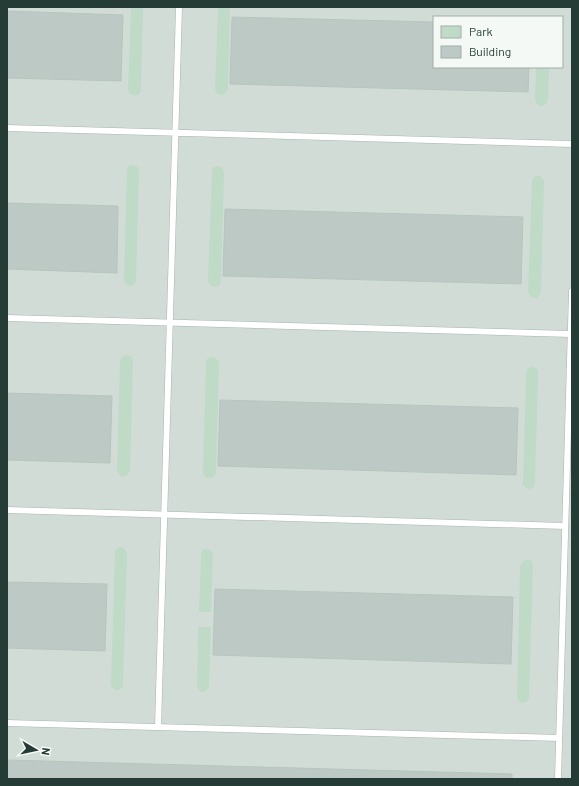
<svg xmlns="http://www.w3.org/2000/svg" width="579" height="786" viewBox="0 0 579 786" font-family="Barlow,sans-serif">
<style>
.built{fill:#d2dcd7;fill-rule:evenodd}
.green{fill:#bfdbc7}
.building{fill:#bcc9c4;stroke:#b7c5bf}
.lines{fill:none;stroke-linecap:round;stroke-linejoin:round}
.service-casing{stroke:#a7b4af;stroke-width:7}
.service{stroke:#fff;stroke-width:6}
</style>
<rect width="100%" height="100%" fill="#e4ece8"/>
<path class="built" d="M 7,7 L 572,7 L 572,779 L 7,779 ZM 434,17 L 562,17 L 562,67 L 434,67 Z"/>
<path class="green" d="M 131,7 L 143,7 L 141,90 C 139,96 135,97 129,93 L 128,89 Z
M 218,7 L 230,7 L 228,89 C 225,97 217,97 215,89 Z
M 536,67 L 549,67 L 548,100 C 545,108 537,108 535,100 Z
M 131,165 C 136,165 138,166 139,171 L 136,281 C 134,288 126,288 124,280 L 127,171 L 128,167 Z
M 216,166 C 221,166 223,167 224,172 L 221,281 C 219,286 218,287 213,287 L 210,285 L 208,281 L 212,171 L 213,168 Z
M 536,176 L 540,176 L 543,179 L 544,182 L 541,292 C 539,300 530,300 528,292 L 532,182 L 533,178 Z
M 125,355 C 130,355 132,357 133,361 L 130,471 C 127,478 119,479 117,470 L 120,361 L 122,357 Z
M 211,357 C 215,357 217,358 219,363 L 216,473 C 214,477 212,478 207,478 L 204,476 L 203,472 L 206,363 L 207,359 Z
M 531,367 L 534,367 L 538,370 L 538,374 L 535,483 C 533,491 525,491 523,483 L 526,373 L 527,369 Z
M 119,547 C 124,547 126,549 127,553 L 123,684 L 122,688 L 119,690 C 114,690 112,689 111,684 L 115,553 L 116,549 Z
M 205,549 C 210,549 212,551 213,555 L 211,612 L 199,612 L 201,555 L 202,551 Z
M 525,560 L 529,560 L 532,562 L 533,566 L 529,697 C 528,701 526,703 521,703 L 518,700 L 517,696 L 520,566 L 522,562 Z
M 198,627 L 211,627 L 209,686 C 207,694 199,694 197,686 Z"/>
<path class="building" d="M 7,11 L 123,15 L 121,81 L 7,78 Z
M 232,17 L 434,22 L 434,67 L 529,67 L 528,92 L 230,84 Z
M 7,203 L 118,206 L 117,273 L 7,269 Z
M 225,209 L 523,217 L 521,284 L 223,276 Z
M 7,393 L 112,396 L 110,463 L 7,460 Z
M 220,400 L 518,408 L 516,475 L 218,466 Z
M 7,582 L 107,584 L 105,651 L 7,648 Z
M 215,589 L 513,597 L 511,664 L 213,655 Z
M 7,760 L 512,774 L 512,779 L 7,779 Z"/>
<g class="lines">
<defs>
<path id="service" d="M 7,128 L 572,144
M 7,318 L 571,334
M 7,510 L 565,526
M 7,723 L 559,738
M 158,727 L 179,7
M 558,779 L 572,291"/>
</defs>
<use href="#service" class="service-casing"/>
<use href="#service" class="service"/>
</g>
<rect width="579" height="786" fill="none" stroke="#253c36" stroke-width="16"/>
<rect x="433" y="16" width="130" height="52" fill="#f4f9f6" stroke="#a1ada9"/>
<rect x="441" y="26" width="20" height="12" fill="#bfdbc7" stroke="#a1ada9"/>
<text x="469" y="36" font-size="12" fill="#253c36">Park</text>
<rect x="441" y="46" width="20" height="12" fill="#bcc9c4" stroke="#a1ada9"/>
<text x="469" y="56" font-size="12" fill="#253c36">Building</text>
<g transform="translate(36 750) rotate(99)" stroke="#f4f9f6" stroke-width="3" paint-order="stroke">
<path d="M0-3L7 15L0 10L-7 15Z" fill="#253c36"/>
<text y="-6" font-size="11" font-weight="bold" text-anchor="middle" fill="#253c36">N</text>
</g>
</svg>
